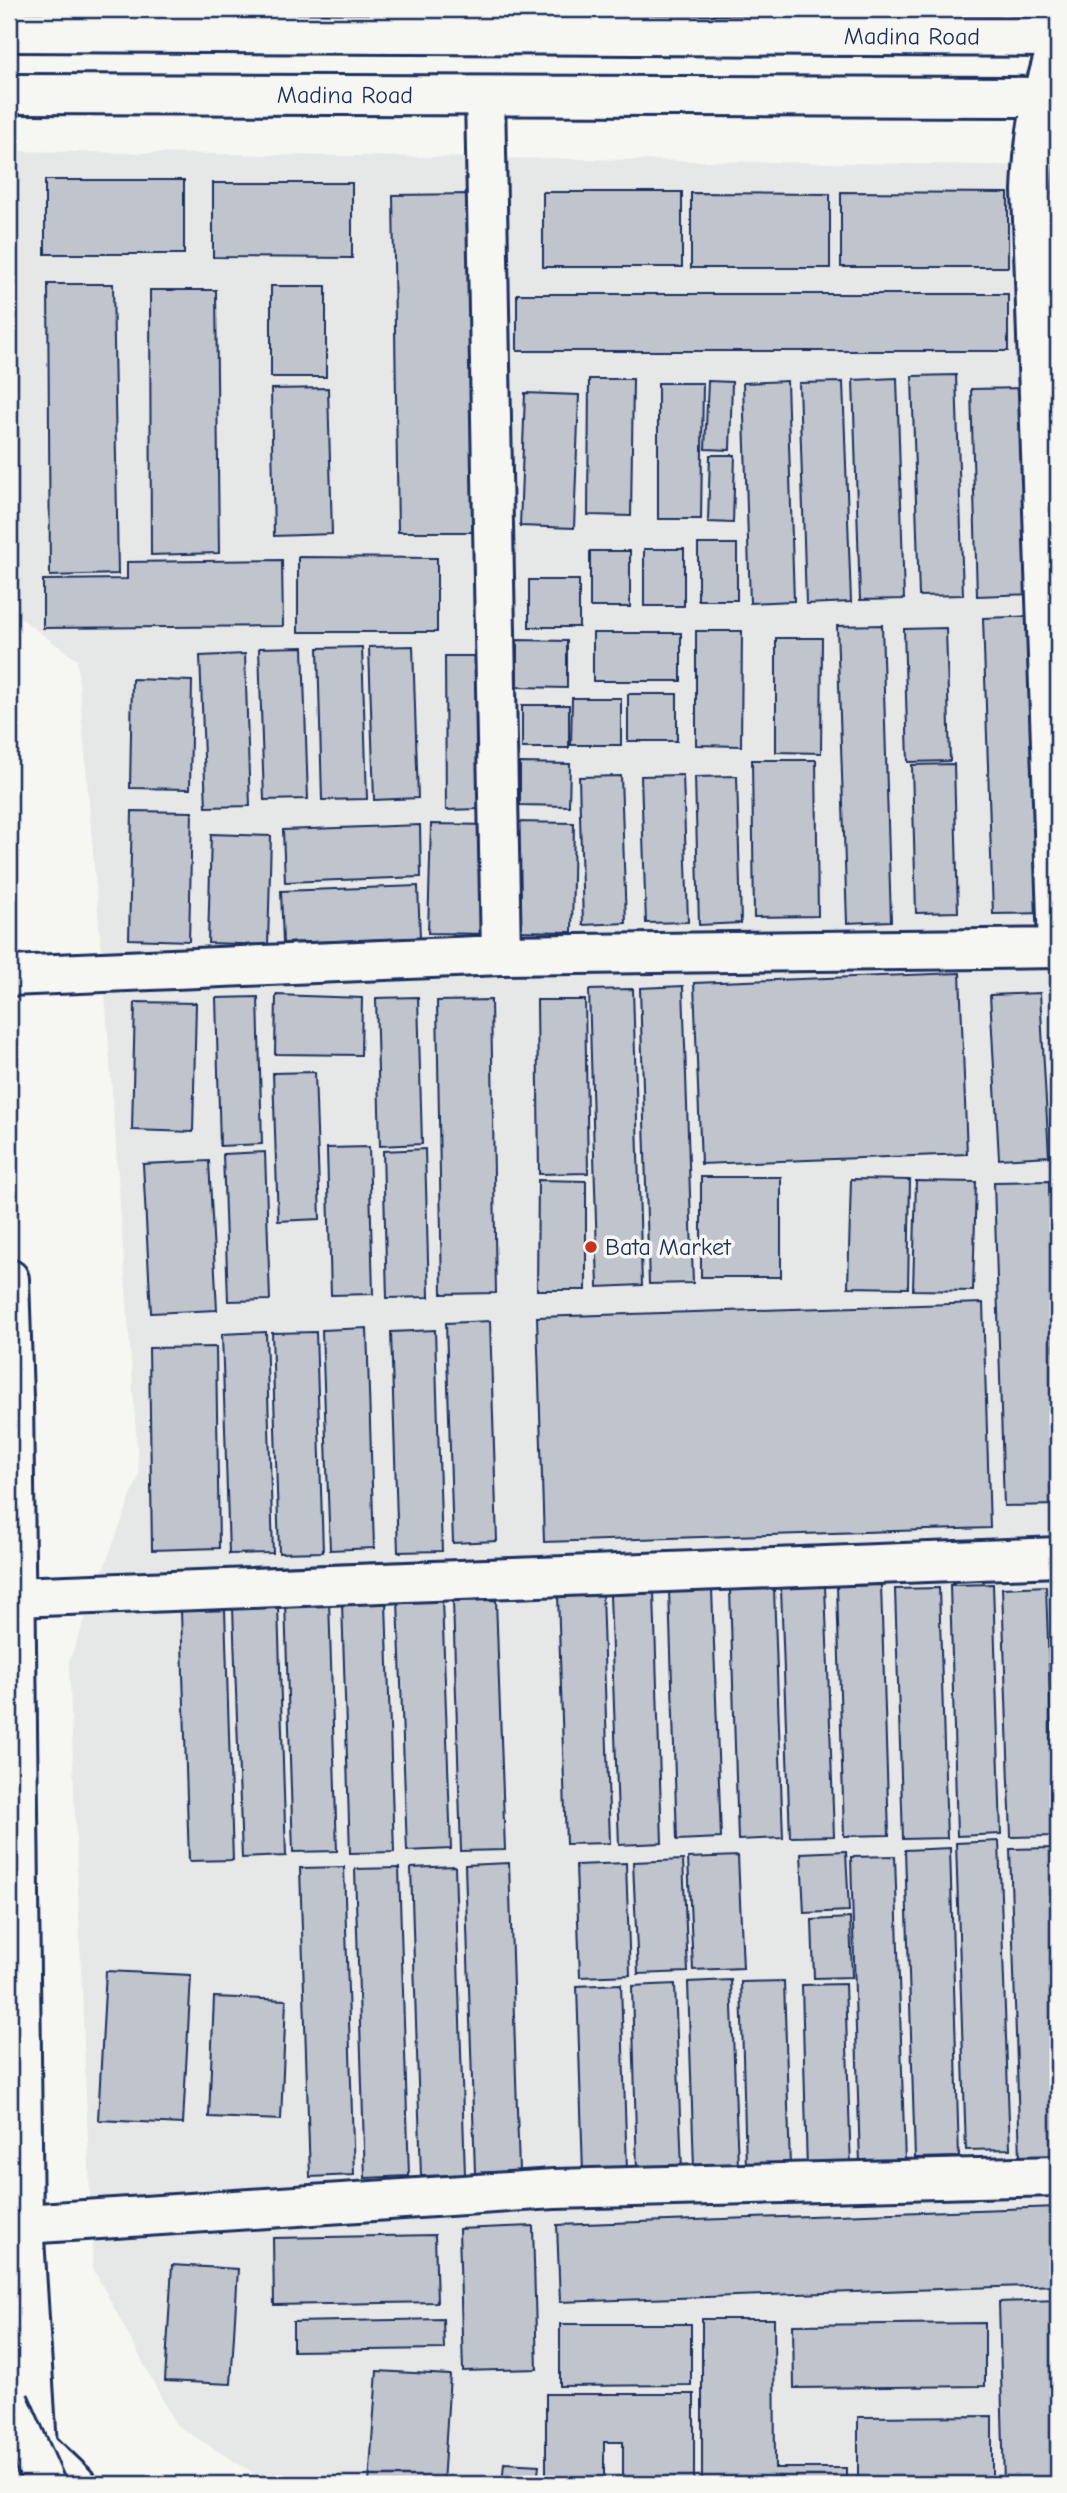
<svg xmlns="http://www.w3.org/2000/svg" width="1067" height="2493" viewBox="0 0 1067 2493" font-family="'Comic Neue',sans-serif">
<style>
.built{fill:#e6e7e7}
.building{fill:#c0c4cd;stroke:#1b2f5e;stroke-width:2}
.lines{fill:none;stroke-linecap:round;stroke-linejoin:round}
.minor-casing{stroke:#1b2f5e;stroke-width:44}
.major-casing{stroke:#1b2f5e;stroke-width:44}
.minor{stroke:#f6f6f2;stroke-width:38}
.major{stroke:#f6f6f2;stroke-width:38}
.major-bridge-casing{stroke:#1b2f5e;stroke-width:44;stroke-linecap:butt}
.major-bridge{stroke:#f6f6f2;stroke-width:38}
.poi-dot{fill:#c8321e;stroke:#f6f6f2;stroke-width:2.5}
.labels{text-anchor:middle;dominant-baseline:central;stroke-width:7;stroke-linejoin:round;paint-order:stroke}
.street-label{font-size:24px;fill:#1b2f5e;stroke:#f6f6f2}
.poi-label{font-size:24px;fill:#1b2f5e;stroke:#f6f6f2;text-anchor:start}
</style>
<rect width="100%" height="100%" fill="#f6f6f2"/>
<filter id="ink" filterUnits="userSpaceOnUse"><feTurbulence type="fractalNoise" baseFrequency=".0143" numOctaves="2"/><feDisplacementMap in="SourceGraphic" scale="14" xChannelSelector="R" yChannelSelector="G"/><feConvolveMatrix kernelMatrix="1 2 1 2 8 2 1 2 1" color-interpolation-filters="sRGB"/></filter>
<g filter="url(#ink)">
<path class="built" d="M 10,151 L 1058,166 L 1058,2484 L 271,2484 L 176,2425 L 93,2268 L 69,1662 L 139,1475 L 107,1019 L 77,660 L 18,616 Z"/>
<path class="building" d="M 45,180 L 184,180 L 184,254 L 45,254 Z
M 213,183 L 352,183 L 352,258 L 213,257 Z
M 543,192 L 682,192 L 682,267 L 543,267 Z
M 841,192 L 1008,193 L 1008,267 L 841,267 Z
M 691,193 L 830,194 L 830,268 L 691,268 Z
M 471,194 L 474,532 L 398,532 L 393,195 Z
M 48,284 L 113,284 L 118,574 L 50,576 Z
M 271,286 L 326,286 L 326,377 L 271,377 Z
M 150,290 L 216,290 L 219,553 L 151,555 Z
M 517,294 L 1008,294 L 1008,351 L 517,351 Z
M 956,375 L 963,595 L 919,596 L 912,376 Z
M 897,378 L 904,599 L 860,600 L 853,380 Z
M 589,379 L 633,379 L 631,516 L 588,515 Z
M 708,381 L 732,382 L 730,450 L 705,449 Z
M 787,381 L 794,601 L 750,603 L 743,383 Z
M 843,382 L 851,602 L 806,604 L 799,383 Z
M 658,383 L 703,383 L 701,519 L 658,519 Z
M 328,388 L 332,534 L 274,536 L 271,389 Z
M 1028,388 L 1034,594 L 977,596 L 971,389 Z
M 525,393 L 579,395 L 574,528 L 520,526 Z
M 710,455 L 735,455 L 733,523 L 708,522 Z
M 698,544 L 737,544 L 737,600 L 698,600 Z
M 644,549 L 684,549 L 684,606 L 644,606 Z
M 590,551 L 630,551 L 630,607 L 590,607 Z
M 298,557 L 437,558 L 437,632 L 298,632 Z
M 282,560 L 283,626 L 43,628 L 43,580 L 127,579 L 127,562 Z
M 529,580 L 579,580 L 579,627 L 529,627 Z
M 1037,616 L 1047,913 L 993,914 L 983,618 Z
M 882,625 L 891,921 L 847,923 L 837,626 Z
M 946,628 L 950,761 L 908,762 L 904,629 Z
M 696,631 L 742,631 L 741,746 L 696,745 Z
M 593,633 L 681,633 L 681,681 L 593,681 Z
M 776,638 L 822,638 L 821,753 L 776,752 Z
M 517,640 L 567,641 L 567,688 L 517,687 Z
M 413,646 L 418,798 L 374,800 L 369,647 Z
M 303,647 L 308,799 L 264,800 L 259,648 Z
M 362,647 L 367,799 L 322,800 L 318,648 Z
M 245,654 L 250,806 L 206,807 L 200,656 Z
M 445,656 L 478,656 L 480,809 L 446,810 Z
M 132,679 L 192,681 L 190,789 L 130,788 Z
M 628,694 L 677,694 L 677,741 L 628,741 Z
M 572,698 L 621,698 L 621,745 L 571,745 Z
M 522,705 L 569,705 L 569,748 L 522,748 Z
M 752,760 L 816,760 L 818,916 L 754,917 Z
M 520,763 L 570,764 L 569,806 L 520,805 Z
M 954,764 L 958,912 L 916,913 L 912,765 Z
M 683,775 L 688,922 L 646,923 L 641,776 Z
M 621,776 L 626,923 L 583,925 L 579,777 Z
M 737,776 L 741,923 L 699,925 L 695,777 Z
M 132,811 L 192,812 L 189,941 L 129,939 Z
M 514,822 L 574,823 L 572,932 L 512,931 Z
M 431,824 L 491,825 L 488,934 L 428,933 Z
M 420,825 L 421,877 L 285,882 L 283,830 Z
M 211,834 L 271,836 L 268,945 L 208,943 Z
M 418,886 L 420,938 L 283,943 L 281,891 Z
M 960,973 L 967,1154 L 701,1164 L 694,983 Z
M 683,986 L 693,1283 L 649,1284 L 640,988 Z
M 633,989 L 642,1285 L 598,1287 L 589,990 Z
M 1040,993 L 1049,1156 L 999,1159 L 990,995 Z
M 276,995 L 362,998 L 361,1055 L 275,1054 Z
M 258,997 L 262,1144 L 220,1146 L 216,998 Z
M 418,997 L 422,1144 L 380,1146 L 376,998 Z
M 491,1000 L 496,1293 L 442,1294 L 437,1001 Z
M 537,1000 L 585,1000 L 588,1173 L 539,1174 Z
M 135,1002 L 196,1003 L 193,1132 L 132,1130 Z
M 315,1072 L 320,1219 L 278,1221 L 273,1073 Z
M 369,1147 L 373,1294 L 331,1295 L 327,1148 Z
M 425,1149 L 429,1297 L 387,1298 L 383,1151 Z
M 265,1152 L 270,1300 L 228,1301 L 223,1154 Z
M 209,1161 L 217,1310 L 151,1313 L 143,1164 Z
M 701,1177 L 781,1177 L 781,1277 L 701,1277 Z
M 851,1179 L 910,1180 L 908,1288 L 848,1287 Z
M 538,1180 L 586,1181 L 586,1290 L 537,1290 Z
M 916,1181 L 976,1182 L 973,1291 L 913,1290 Z
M 1049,1181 L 1058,1505 L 1004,1506 L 994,1182 Z
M 983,1303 L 990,1528 L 544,1542 L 537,1317 Z
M 490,1321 L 497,1541 L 453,1543 L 446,1323 Z
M 367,1328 L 374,1548 L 330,1550 L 322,1330 Z
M 435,1330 L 442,1551 L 398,1552 L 391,1332 Z
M 266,1332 L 273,1553 L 229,1554 L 222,1334 Z
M 316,1332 L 323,1552 L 279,1553 L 272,1333 Z
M 216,1347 L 219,1548 L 152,1550 L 149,1348 Z
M 993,1584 L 1001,1834 L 957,1836 L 950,1585 Z
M 881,1585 L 889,1835 L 844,1836 L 837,1586 Z
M 825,1586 L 834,1836 L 790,1837 L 781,1588 Z
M 1046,1586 L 1055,1836 L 1011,1837 L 1002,1588 Z
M 939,1588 L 947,1838 L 903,1839 L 895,1589 Z
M 712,1589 L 721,1838 L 677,1840 L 669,1590 Z
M 774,1589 L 783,1838 L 738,1840 L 730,1590 Z
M 602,1593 L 610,1843 L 566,1844 L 558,1594 Z
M 654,1593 L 662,1843 L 619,1845 L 610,1595 Z
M 442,1599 L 451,1849 L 407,1851 L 398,1600 Z
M 329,1600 L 337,1851 L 293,1852 L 285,1602 Z
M 496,1600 L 505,1850 L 461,1851 L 453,1601 Z
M 386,1602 L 394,1852 L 350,1853 L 342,1603 Z
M 278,1606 L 286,1856 L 242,1858 L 233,1608 Z
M 225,1610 L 233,1860 L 189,1861 L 181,1611 Z
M 999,1841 L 1010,2149 L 966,2150 L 956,1843 Z
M 950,1848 L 959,2157 L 915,2158 L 905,1850 Z
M 1053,1848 L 1058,1990 L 1058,2156 L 1020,2158 L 1010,1849 Z
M 846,1851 L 849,1911 L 804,1913 L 801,1853 Z
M 738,1856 L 743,1968 L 693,1970 L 688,1858 Z
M 895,1856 L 905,2164 L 860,2165 L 851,1857 Z
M 683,1860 L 688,1972 L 638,1974 L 633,1862 Z
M 509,1863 L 519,2171 L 475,2173 L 465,1865 Z
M 626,1863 L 630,1975 L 580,1977 L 576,1865 Z
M 455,1866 L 465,2175 L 421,2176 L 411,1868 Z
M 344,1867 L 354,2175 L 310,2177 L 300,1868 Z
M 399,1868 L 409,2176 L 365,2178 L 355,1869 Z
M 850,1918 L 852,1977 L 814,1978 L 812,1920 Z
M 106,1971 L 191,1975 L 183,2124 L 98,2120 Z
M 731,1980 L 738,2166 L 694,2168 L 688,1982 Z
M 784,1981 L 790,2167 L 746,2168 L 741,1982 Z
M 621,1984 L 627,2170 L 583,2172 L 577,1986 Z
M 675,1984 L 682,2170 L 637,2172 L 632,1986 Z
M 845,1984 L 851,2170 L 807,2171 L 802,1985 Z
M 214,1997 L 286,2000 L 281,2120 L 209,2117 Z
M 1058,2207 L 1058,2285 L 560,2302 L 557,2225 Z
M 533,2226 L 537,2369 L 463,2371 L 459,2229 Z
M 435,2235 L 437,2302 L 274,2305 L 273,2238 Z
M 172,2265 L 238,2269 L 231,2384 L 165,2381 Z
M 1058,2300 L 1058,2484 L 1004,2484 L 999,2302 Z
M 443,2319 L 444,2349 L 293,2351 L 293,2322 Z
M 702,2319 L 774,2319 L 775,2468 L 846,2468 L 846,2484 L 702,2484 Z
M 985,2323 L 985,2386 L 794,2388 L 793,2325 Z
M 560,2324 L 691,2324 L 691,2385 L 560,2386 Z
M 377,2371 L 450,2375 L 443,2484 L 369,2484 Z
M 546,2394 L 694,2394 L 694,2484 L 623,2484 L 623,2442 L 604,2442 L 604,2484 L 546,2484 Z
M 992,2416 L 992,2484 L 858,2484 L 858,2417 Z
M 504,2463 L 539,2465 L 537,2484 L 502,2484 Z"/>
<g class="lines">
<defs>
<path id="minor" d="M 1058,44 C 1041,97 1034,135 1032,191 L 1058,947
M 485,96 L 501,955
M 9,976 L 501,955 L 1058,948
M 15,1597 L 1058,1557
M 9,2225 L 554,2189 L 1058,2176"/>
<g id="major">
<path id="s1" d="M 9,32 L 1058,37"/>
<path id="s2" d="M 9,94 L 1058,97"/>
<path d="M 9,1279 L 13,1398 L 23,2222 L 37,2447"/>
<path d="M 16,2435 L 37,2447 L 76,2484"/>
</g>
</defs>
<use href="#minor" class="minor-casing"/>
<use href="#major" class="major-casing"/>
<use href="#minor" class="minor"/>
<use href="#major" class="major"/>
<defs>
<path id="major-bridge" d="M 9,2402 L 45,2484"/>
</defs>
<use href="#major-bridge" class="major-bridge-casing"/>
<use href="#major-bridge" class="major-bridge"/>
</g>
</g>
<circle class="poi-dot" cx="591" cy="1247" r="7"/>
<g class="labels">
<g class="street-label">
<text stroke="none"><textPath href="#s1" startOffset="903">Madina Road</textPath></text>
<text stroke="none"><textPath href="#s2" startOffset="336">Madina Road</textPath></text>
</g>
<g class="poi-label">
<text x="605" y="1247">Bata Market</text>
</g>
</g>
<rect width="1067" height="2493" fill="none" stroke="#f6f6f2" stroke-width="35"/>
<rect x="18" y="18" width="1032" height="2458" fill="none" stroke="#1b2f5e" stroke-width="2.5" filter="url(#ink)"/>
</svg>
